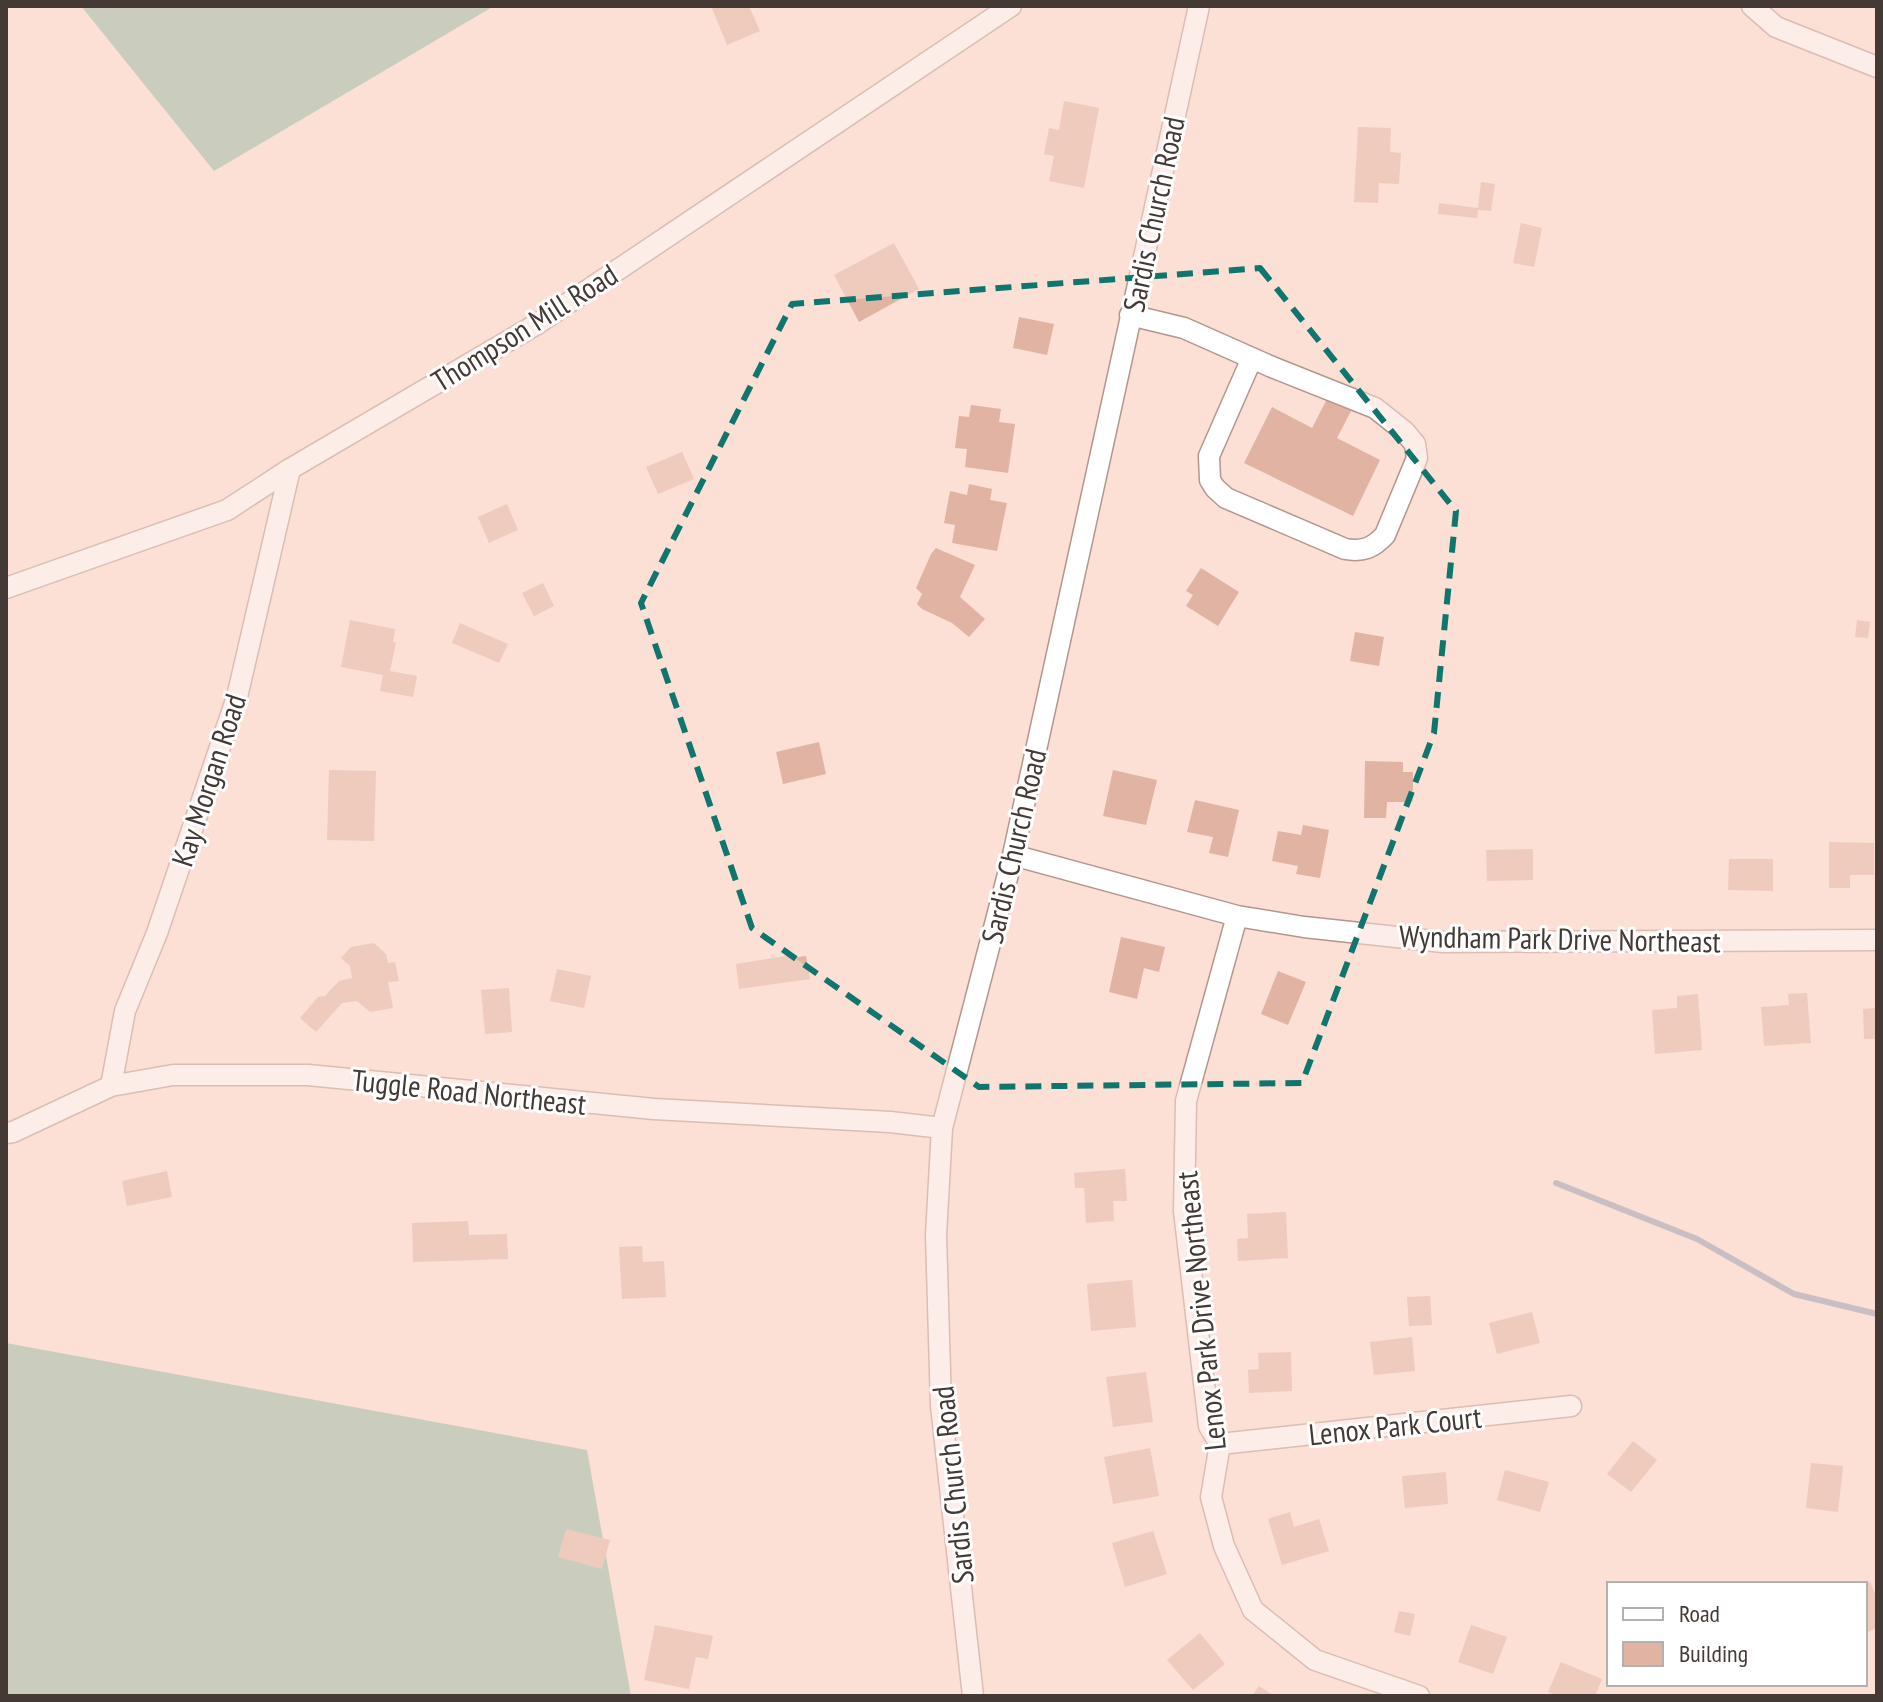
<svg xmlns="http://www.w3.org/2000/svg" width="1883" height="1702" viewBox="0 0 1883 1702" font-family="'PT Sans Narrow',sans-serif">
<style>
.forest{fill:#8fb99f}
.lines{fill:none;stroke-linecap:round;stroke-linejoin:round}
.stream{stroke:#8998b0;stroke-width:6}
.building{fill:#e1b3a2}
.minor-casing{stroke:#b1978d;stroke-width:23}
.minor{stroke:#fff;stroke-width:20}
.marked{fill:none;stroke:#0f766e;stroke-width:6;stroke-dasharray:16 10;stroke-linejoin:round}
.labels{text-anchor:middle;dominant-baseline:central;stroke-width:6;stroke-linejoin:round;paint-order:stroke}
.street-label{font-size:30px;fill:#443935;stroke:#fff}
</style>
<rect width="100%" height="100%" fill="#fcdfd5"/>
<path class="forest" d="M 81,6 L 494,6 L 214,171 Z
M 6,1343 L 587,1450 L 631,1696 L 6,1696 Z"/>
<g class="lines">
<path class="stream" d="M 1556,1183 L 1697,1239 L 1794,1294 L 1877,1314"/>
</g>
<path class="building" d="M 711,6 L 749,6 L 760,31 L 727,45 Z
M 1064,101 L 1099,108 L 1084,188 L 1049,181 L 1054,156 L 1044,154 L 1049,128 L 1059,130 Z
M 1358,127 L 1391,128 L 1390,152 L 1401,153 L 1399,184 L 1379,183 L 1378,203 L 1354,202 Z
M 1481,182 L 1495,184 L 1491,211 L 1478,210 L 1477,218 L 1438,214 L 1439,203 L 1478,208 Z
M 1521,223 L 1542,228 L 1534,267 L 1513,263 Z
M 894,243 L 919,289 L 859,322 L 834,275 Z
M 1019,317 L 1054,324 L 1047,355 L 1013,348 Z
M 1327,399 L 1351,411 L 1337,438 L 1380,460 L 1353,516 L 1244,463 L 1272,407 L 1312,428 Z
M 971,405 L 1001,409 L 999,422 L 1015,424 L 1008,473 L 965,467 L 967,449 L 955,448 L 959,416 L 969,417 Z
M 682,452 L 694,479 L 658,494 L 646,467 Z
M 969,484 L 992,489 L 990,500 L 1007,503 L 997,551 L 952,543 L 955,525 L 944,523 L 950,491 L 967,495 Z
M 507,504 L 518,530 L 489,543 L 478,517 Z
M 936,548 L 975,565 L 960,597 L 985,619 L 969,637 L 952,623 L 922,609 L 917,604 L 922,594 L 916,588 L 931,554 Z
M 1201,568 L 1239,592 L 1218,626 L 1186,606 L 1193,595 L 1186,591 Z
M 543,583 L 554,606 L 534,616 L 522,593 Z
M 350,620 L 395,629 L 393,642 L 396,642 L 390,671 L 417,676 L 413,697 L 380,691 L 383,675 L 341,667 Z
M 1857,620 L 1870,622 L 1868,638 L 1855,637 Z
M 460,623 L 508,644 L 499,663 L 452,643 Z
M 1355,632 L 1384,637 L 1379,666 L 1350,661 Z
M 819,742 L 826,774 L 783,784 L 776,752 Z
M 1365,761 L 1403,762 L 1403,772 L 1413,772 L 1413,802 L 1387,802 L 1386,818 L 1364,818 Z
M 329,770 L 376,771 L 374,841 L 327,840 Z
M 1113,770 L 1157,780 L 1146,825 L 1103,816 Z
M 1195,800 L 1239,810 L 1228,857 L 1209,853 L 1213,837 L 1187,832 Z
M 1303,825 L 1329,830 L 1320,878 L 1296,874 L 1298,866 L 1272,861 L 1278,831 L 1301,835 Z
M 1829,842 L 1874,843 L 1874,875 L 1850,875 L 1850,888 L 1829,888 Z
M 1533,849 L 1533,880 L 1487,881 L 1486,850 Z
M 1729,859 L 1773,859 L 1773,891 L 1728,890 Z
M 1121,937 L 1165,947 L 1159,972 L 1144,968 L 1137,999 L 1109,992 Z
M 374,943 L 386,954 L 388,963 L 395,962 L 399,981 L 388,982 L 393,1008 L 370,1012 L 357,1001 L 342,1003 L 316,1032 L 300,1018 L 318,997 L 325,996 L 339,981 L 352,978 L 350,966 L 341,958 L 351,947 Z
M 792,955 L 792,958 L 806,956 L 810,979 L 739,989 L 736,964 Z
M 557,969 L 591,976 L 584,1008 L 550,1001 Z
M 1278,971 L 1306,982 L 1288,1025 L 1261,1014 Z
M 509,988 L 512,1032 L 485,1034 L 481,990 Z
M 1807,993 L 1811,1043 L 1764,1046 L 1761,1007 L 1789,1005 L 1788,994 Z
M 1698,994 L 1702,1050 L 1655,1054 L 1652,1010 L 1677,1008 L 1677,996 Z
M 1877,1008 L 1877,1039 L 1864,1039 L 1863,1009 Z
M 1125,1169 L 1127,1201 L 1113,1201 L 1114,1221 L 1086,1223 L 1084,1188 L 1075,1188 L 1074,1173 Z
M 167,1171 L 172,1197 L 127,1206 L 122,1181 Z
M 1286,1212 L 1288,1258 L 1238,1261 L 1237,1239 L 1248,1238 L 1247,1214 Z
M 468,1221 L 469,1235 L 507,1234 L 508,1259 L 413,1262 L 412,1223 Z
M 642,1246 L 643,1262 L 664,1261 L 666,1297 L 622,1299 L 619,1247 Z
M 1132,1280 L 1136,1327 L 1091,1331 L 1087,1284 Z
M 1430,1296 L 1432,1325 L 1409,1326 L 1407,1297 Z
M 1532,1312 L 1540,1343 L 1497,1354 L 1489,1323 Z
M 1412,1337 L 1415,1371 L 1374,1375 L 1370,1342 Z
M 1291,1352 L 1292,1391 L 1249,1393 L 1248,1370 L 1259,1369 L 1258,1353 Z
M 1146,1372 L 1153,1422 L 1113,1427 L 1106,1377 Z
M 1633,1441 L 1657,1460 L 1631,1492 L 1607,1474 Z
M 1150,1448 L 1159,1496 L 1113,1504 L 1104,1457 Z
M 1811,1463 L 1843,1466 L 1838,1512 L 1806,1508 Z
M 1505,1470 L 1549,1482 L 1540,1512 L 1497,1500 Z
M 1446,1472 L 1448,1504 L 1405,1508 L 1402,1476 Z
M 1290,1512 L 1294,1527 L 1319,1519 L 1329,1551 L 1282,1565 L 1268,1519 Z
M 566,1529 L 610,1540 L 602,1569 L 558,1557 Z
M 1153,1531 L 1167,1574 L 1125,1587 L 1112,1543 Z
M 1870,1582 L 1877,1598 L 1877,1628 L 1865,1633 L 1865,1585 Z
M 1399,1611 L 1415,1614 L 1410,1636 L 1394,1632 Z
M 655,1625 L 713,1636 L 708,1659 L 696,1657 L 689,1689 L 644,1680 Z
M 1471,1625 L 1507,1637 L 1493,1674 L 1458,1662 Z
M 1200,1633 L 1225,1664 L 1193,1690 L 1167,1660 Z
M 1561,1662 L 1602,1679 L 1595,1696 L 1558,1696 L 1548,1692 Z
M 1259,1686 L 1275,1696 L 1252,1696 Z"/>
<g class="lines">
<defs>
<path id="minor" d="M 1752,6 L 1776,27 L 1877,67
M 1130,315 L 1184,328 L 1272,367 L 1375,408 L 1404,431 L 1415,444 L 1417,458 L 1385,535 C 1373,548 1363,552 1345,549 L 1226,498 L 1215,488 L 1210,480 L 1209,456 L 1252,358
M 6,588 L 227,510 L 290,469 L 537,324 L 1011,6
M 1013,855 L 1237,916 L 1304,927 L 1443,942 L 1877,940
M 1237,916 L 1186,1101 L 1184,1211 L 1209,1426 L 1220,1444 L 1211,1497 L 1224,1546 L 1253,1610 L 1315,1660 L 1419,1696
M 111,1086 L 125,1011 L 157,933 L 237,697 L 290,469
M 6,1133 L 13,1132 L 111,1086 L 173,1075 L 308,1075 L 654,1109 L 890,1122 L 942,1128
M 1220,1444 L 1571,1406
M 973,1696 L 941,1406 L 936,1235 L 942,1128 L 1013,855 L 1199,6"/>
</defs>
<use href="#minor" class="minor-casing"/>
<use href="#minor" class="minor"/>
</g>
<path d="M0 0H1883V1702H0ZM 1260,268 L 1456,511 L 1434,733 L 1302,1083 L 979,1087 L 752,928 L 641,603 L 792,304 Z" fill="#fcdfd5" fill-opacity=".55" fill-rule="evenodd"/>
<path class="marked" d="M 1260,268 L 1456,511 L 1434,733 L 1302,1083 L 979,1087 L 752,928 L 641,603 L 792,304 Z"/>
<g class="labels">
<g class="street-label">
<text transform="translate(1153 214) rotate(-78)">Sardis Church Road</text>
<text transform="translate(524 327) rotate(-32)">Thompson Mill Road</text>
<text transform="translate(208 780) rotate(-72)">Kay Morgan Road</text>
<text transform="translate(1013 846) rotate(-77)">Sardis Church Road</text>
<text transform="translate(1560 938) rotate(1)">Wyndham Park Drive Northeast</text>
<text transform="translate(469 1091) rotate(6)">Tuggle Road Northeast</text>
<text transform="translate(1200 1311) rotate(-96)">Lenox Park Drive Northeast</text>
<text transform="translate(1395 1425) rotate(-6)">Lenox Park Court</text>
<text transform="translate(952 1485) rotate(-96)">Sardis Church Road</text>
</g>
</g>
<rect width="1883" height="1702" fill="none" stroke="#443935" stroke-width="16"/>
<rect x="1607" y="1582" width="260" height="104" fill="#ffffff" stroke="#b4b0ae" stroke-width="2"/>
<rect x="1623" y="1608" width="40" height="12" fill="#ffffff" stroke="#b4b0ae" stroke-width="2"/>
<text x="1679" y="1622" font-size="24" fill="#443935">Road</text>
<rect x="1623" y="1642" width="40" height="24" fill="#e1b3a2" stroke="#b4b0ae" stroke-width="2"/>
<text x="1679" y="1662" font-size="24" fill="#443935">Building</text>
</svg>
